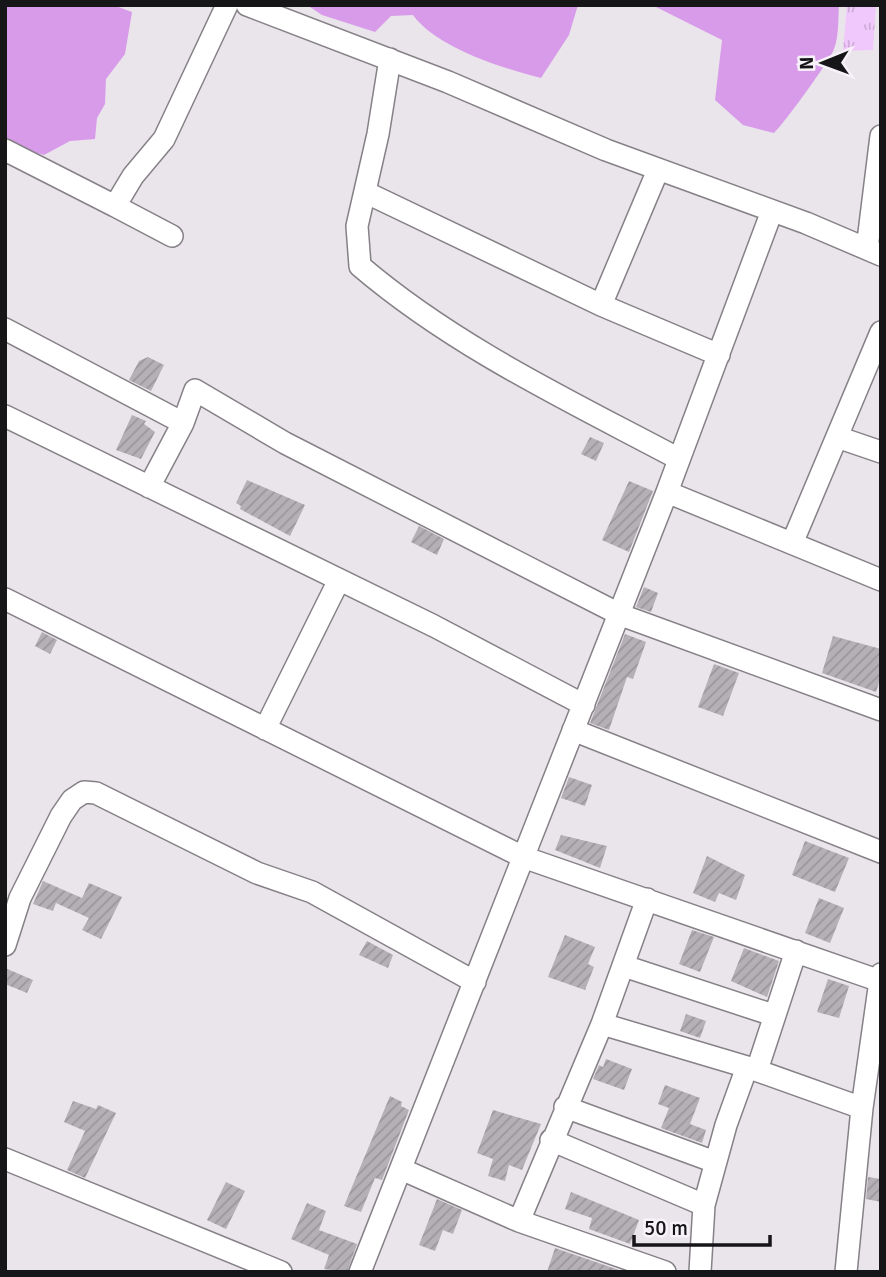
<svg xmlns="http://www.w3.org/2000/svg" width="886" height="1277" viewBox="0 0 886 1277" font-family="Signika,sans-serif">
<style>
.park{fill:url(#park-tufts)}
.water{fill:#d89bea}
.building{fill:url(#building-hatch)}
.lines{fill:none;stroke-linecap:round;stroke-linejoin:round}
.minor-casing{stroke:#858186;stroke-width:24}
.minor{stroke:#fff;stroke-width:21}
</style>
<defs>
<pattern id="park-tufts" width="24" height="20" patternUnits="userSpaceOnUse" patternTransform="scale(1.75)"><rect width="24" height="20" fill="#f0c8fc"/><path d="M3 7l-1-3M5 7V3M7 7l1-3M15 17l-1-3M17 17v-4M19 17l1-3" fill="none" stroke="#cdabd7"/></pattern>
<pattern id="building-hatch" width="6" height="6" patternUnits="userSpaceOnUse" patternTransform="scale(1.75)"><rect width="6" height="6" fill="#b4b0b6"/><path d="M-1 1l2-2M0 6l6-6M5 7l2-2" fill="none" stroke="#9a969c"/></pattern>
</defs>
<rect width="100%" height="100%" fill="#eae5eb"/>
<path class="park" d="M 847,5 L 876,5 L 873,50 L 843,51 Z"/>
<path class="water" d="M 5,5 L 113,5 L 132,12 L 125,54 L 106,79 L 105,104 L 97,118 L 95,139 L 70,141 L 44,155 L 5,144 Z
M 307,5 L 578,5 L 569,35 L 541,78 C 502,68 437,48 413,15 L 391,16 L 375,32 L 322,15 Z
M 652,5 L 839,5 C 838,19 839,36 834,49 C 831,59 783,125 774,133 L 743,125 L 715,100 L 722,40 Z"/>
<path class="building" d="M 148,357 L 164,365 L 151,391 L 129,380 L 139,361 Z
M 132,415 L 146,421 L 144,424 L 155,432 L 141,459 L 116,450 Z
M 590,437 L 604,443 L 596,461 L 581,454 Z
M 247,480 L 305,505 L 290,536 L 240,509 L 241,506 L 236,503 Z
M 629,481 L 653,491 L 629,552 L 602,540 Z
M 419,526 L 444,539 L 437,555 L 411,542 Z
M 644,587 L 658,593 L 651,612 L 636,607 Z
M 42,632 L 57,640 L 50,654 L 35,646 Z
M 625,634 L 646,642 L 633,679 L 627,677 L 609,730 L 590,723 Z
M 833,636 L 881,649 L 881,676 L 876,692 L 822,673 Z
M 714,664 L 739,673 L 723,716 L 698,707 Z
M 569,777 L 592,785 L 585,806 L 561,798 Z
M 561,835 L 607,846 L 600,868 L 555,850 Z
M 805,841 L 849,858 L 835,892 L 792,875 Z
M 707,856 L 745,875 L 736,900 L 719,893 L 715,902 L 693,893 Z
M 43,881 L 82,898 L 89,883 L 122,897 L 101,939 L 82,930 L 89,918 L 56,903 L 53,911 L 33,904 Z
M 819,898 L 844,908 L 830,943 L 805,933 Z
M 692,930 L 714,937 L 700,972 L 679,964 Z
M 565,935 L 595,947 L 588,964 L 594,967 L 585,990 L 548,977 Z
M 367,941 L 393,955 L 388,968 L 359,955 Z
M 744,948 L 779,961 L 767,997 L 731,981 Z
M 5,968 L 33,980 L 27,993 L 5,984 Z
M 828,979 L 849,986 L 839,1018 L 817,1012 Z
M 686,1014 L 706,1021 L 700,1038 L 680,1031 Z
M 606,1059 L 632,1069 L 624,1090 L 593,1079 L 599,1065 L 603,1067 Z
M 665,1085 L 700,1098 L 690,1124 L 706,1130 L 702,1143 L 661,1128 L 669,1108 L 658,1104 Z
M 390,1096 L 402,1102 L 401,1106 L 409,1110 L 382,1180 L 375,1178 L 361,1212 L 344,1206 Z
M 73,1101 L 96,1109 L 98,1105 L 116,1113 L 85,1178 L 67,1170 L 85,1131 L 64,1122 Z
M 493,1110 L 541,1124 L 522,1170 L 509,1165 L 505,1181 L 488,1176 L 493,1159 L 477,1153 Z
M 868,1177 L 881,1179 L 881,1202 L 866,1199 Z
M 226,1182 L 245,1191 L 226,1229 L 207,1220 Z
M 571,1192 L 639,1220 L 630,1244 L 589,1229 L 592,1218 L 565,1209 Z
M 437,1199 L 462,1210 L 453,1234 L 443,1230 L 435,1251 L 419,1245 Z
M 307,1203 L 326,1211 L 319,1230 L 357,1244 L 347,1272 L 324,1269 L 329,1255 L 291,1239 Z
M 555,1248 L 619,1270 L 619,1272 L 547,1272 Z"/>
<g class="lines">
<defs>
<path id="minor" d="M 247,5 L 448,82 L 606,150 L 806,223 L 881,255
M 390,59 L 378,134 L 357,226 L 360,266 C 455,347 570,401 679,459
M 5,150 L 115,206
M 658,170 L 601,305 L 719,355
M 365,192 L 601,305
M 172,236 L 115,206 L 133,176 L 164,139 L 227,5
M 867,249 L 881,136
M 5,329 L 183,423 L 149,487
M 5,416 L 434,626 L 584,705
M 183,423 L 195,390 L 285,443 L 621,615 L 881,710
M 837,437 L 881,452
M 667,492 L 772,211
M 793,541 L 881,332
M 5,599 L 523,857 L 880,981
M 265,729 L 339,580
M 573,730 L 881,852
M 5,945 L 20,898 L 61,816 L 72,800 L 84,792 L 96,793 L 257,873 L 312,892 L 475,982
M 624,966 L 773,1015
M 602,1024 L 747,1067 L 862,1108
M 757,1070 L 796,951
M 565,1107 L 715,1162
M 551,1140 L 704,1205
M 5,1159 L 281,1272
M 401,1169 L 519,1221 L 665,1272
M 519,1221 L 602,1024 L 647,899
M 360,1272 L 667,492 L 881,580
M 700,1272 L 704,1205 L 726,1125 L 747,1067
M 846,1272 L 862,1108 L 881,974"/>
</defs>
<use href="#minor" class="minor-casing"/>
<use href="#minor" class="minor"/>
</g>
<rect width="886" height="1277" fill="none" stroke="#161517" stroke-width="14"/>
<g transform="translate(823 63) rotate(269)" stroke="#f7f2f9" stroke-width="5" paint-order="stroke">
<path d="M0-5L12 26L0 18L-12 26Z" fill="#161517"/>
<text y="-10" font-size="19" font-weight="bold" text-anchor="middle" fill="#161517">N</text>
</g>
<path d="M634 1235v10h136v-10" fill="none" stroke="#161517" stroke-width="3.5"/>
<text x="644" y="1235" font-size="21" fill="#161517" stroke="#f7f2f9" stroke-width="5" paint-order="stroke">50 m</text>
</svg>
